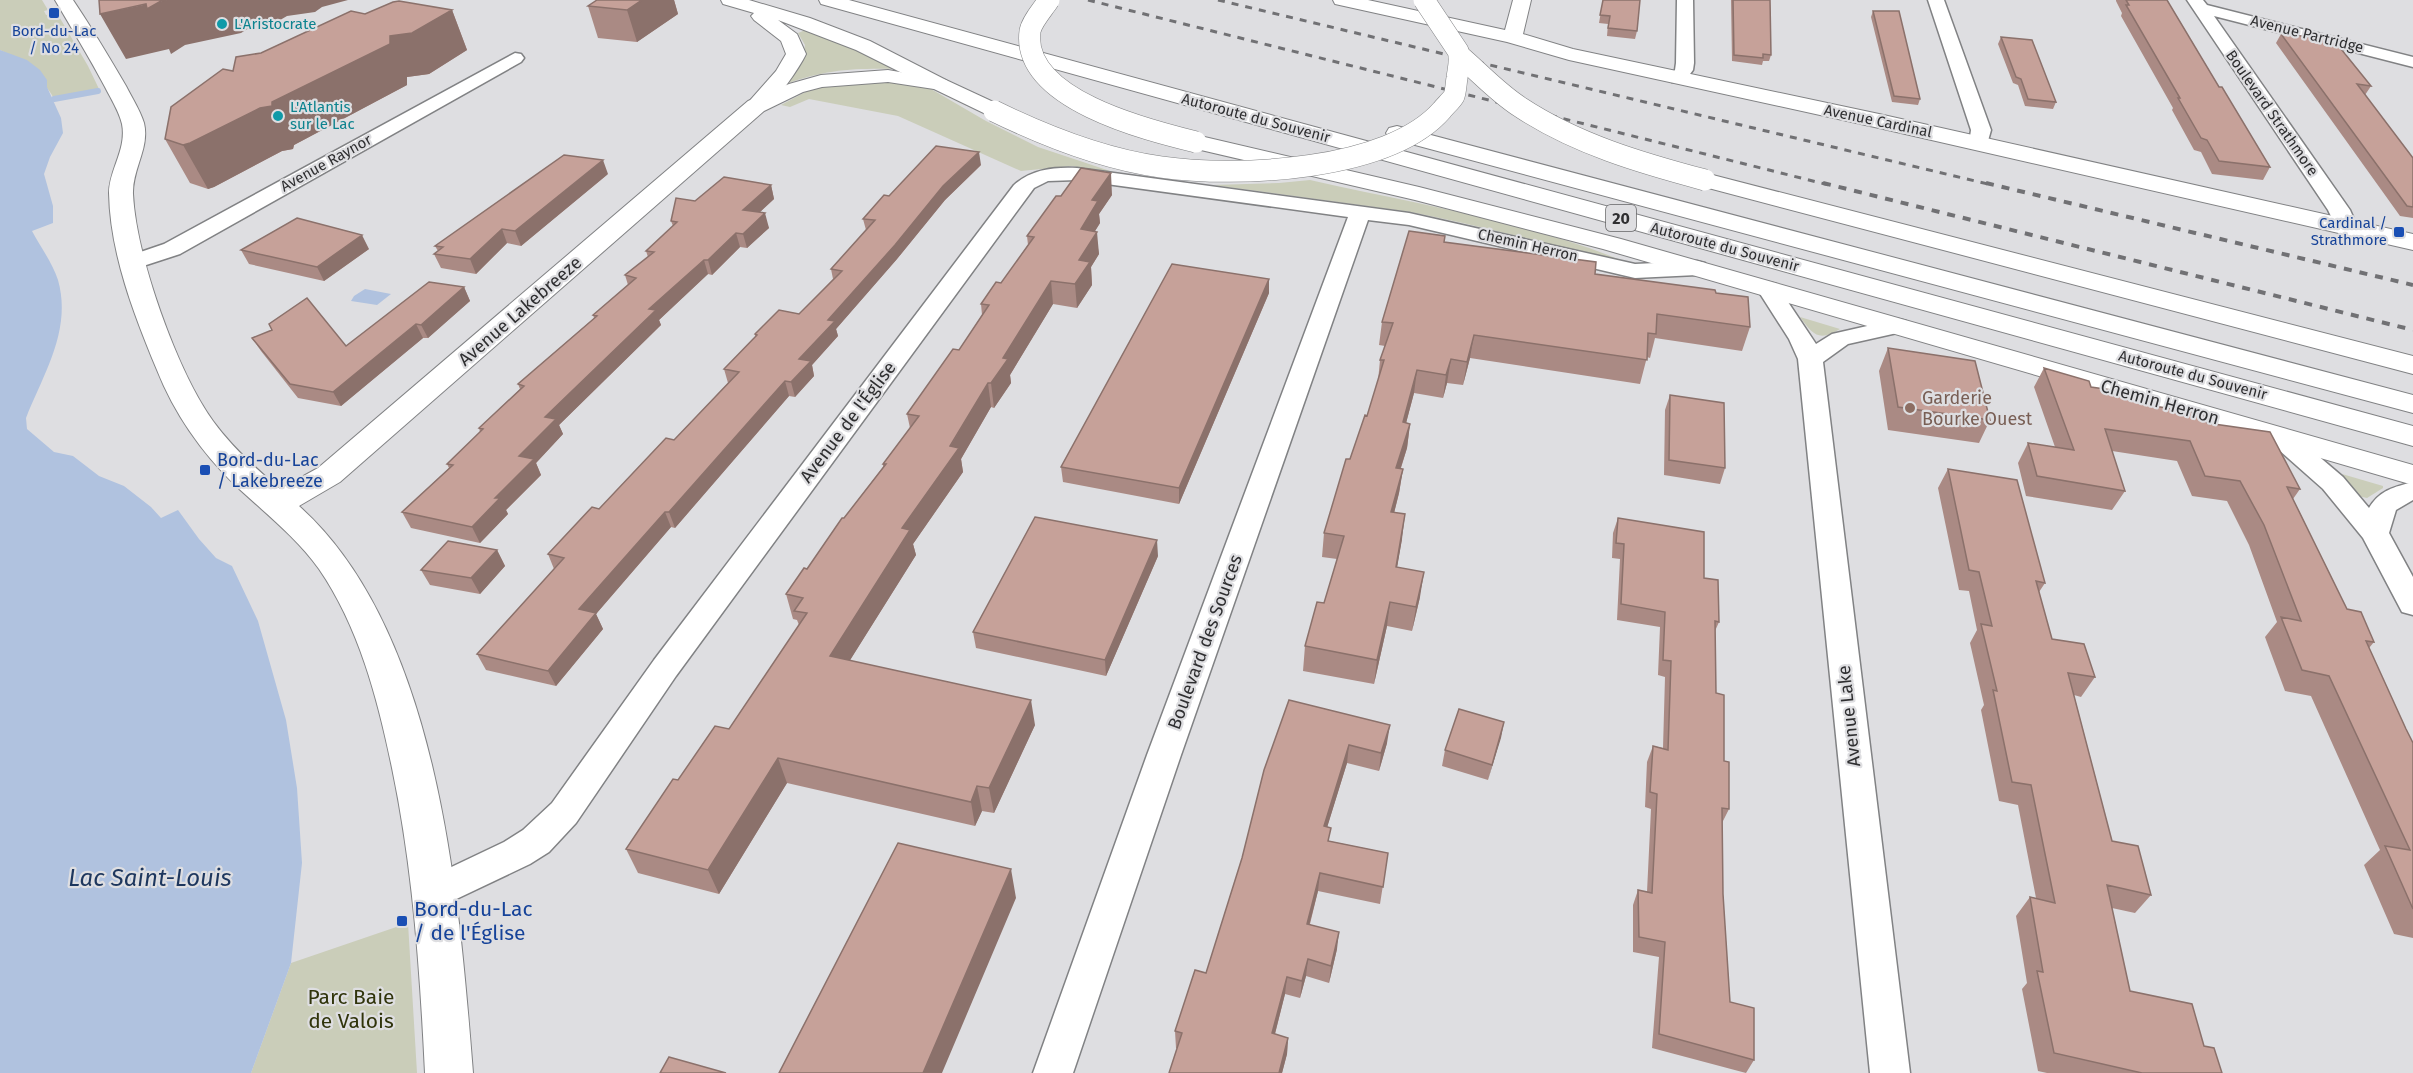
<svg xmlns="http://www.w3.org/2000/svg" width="2413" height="1073" font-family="'Fira Sans',sans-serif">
	<rect width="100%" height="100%" fill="#dedee1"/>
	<path fill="#cacdb9" d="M0 0H42L48 10 44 11 46 15 57 13 88 66 99 89 53 97C46 82 16 57 0 50Z
		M808 29 904 69C860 68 828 68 786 84L802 62 805 45 798 33Z
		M882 81 912 84 931 89 986 121 1038 147 1116 173 1072 166 1021 171 898 116 809 99 790 107 781 105 811 89 833 84Z
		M1310 180C1416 204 1527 221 1628 263L1463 223 1411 212 1213 185 1279 183Z
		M1800 317 1840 329C1819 342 1813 335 1800 317Z
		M2342 474 2383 486V488L2367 498 2358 496Z
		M408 923 417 1073H251L291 963Z"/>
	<path fill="#b0c2df" d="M0 50 27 60 40 70 47 80V87L61 118 63 133 50 157 44 174 53 206V223L32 231C40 246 53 264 58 280 72 330 44 373 26 418L27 429 54 452 73 456 99 476 124 486 151 507 161 518 178 510 199 539 216 558 232 566 258 621 286 720 297 788 302 863 291 963 251 1073H0Z
		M365 289 391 294 377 305 351 301 354 296Z"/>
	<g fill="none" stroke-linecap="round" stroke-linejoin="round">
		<path stroke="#b0c2df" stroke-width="6" d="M54 99 98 91"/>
		<g stroke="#818284" stroke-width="3">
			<path id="street" d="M1677 0H1693L1694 63 1693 70 1684 82H1672L1669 78 1675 70 1676 63Z
				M1928 0H1944L1991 130 1986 148H1972L1969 144 1971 130Z
				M2187 0H2203L2207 5 2413 57V67L2214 16 2350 210 2358 228 2355 233 2347 234 2339 233 2328 210Z
				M515 53 521 54 524 58 521 62 180 254 134 269 126 267 123 262 126 257 164 244Z
				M1077 168 1409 213 1635 264 1697 261 1705 263 1708 268 1705 273 1697 275 1635 278 1409 225 1368 220 1181 755 1073 1073H1033L1147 755 1348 217 1077 180 1048 181 1034 188 676 676 576 823 549 852 530 864 448 903 435 908 422 903 417 892 422 881 504 842 523 830 552 803 654 660 1014 185C1032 169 1054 167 1077 168Z
				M1768 282 1776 284 1816 344 1832 334 1898 319 1906 321 1910 326 1906 331 1848 344 1823 362 1910 1073H1870L1798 359 1789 339 1757 289 1760 284Z
				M2280 429 2289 431 2343 477 2369 508C2380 490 2394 487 2413 482V500L2396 510 2389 533 2413 577V615L2402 612 2363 538 2323 489 2271 443 2267 437 2271 431Z"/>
		</g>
		<g stroke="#818284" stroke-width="2">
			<path id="secondary" d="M55 0H73C92 28 109 57 126 86 132 98 140 110 144 123 150 148 132 169 133 194 136 256 177 371 213 421 232 447 255 468 280 489L318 468 748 101 789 84 821 75 888 70 946 80 1002 106 1005 111 1002 116 994 118 934 89 888 82 822 87 803 92 764 111 340 482 299 506C439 631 459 897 473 1073H425C420 970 413 869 392 768 378 700 359 627 319 569 296 537 265 513 236 486 202 453 174 413 157 370 134 315 110 253 109 193 109 170 127 149 122 124 119 111 111 99 105 87 89 57 72 29 55 0Z
				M1333 0H1368L1505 30 1513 0H1531L1523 34 1573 49 1879 114 2413 234V250L1879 128 1569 60 1507 42 1335 4Z
				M1196 135 1419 187 1621 239 2413 465V485L1603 249 1415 200 1188 147 1185 142 1188 137Z"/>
		</g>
		<g stroke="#818284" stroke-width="2">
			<path id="highway" d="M721 0H749L810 18 870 41 946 80 950 84 946 88 939 90 932 88 856 50 778 20 797 34 806 54C800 67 774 105 762 111 758 113 753 112 748 111L745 106 776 71 786 54 781 41 754 20 751 16 754 13 723 4Z
				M819 0H849L2413 426V446L821 4Z
				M1397 126 2413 395V413L1389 138 1386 133 1389 128Z
				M1705 173 2413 356V374L1697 185 1693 180 1697 175Z"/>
		</g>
		<use href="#street" fill="#fff" fill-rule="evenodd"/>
		<use href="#secondary" fill="#fff" fill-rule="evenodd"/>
		<use href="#highway" fill="#fff" fill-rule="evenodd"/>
		<path stroke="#717174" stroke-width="3" stroke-dasharray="7 7" stroke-linecap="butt" d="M1088 0 1829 185
			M1218 0 1992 185"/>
		<path stroke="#717174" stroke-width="4" stroke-dasharray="8 8" stroke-linecap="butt" d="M1823 183 2413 330
			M1986 183 2413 285"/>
		<g stroke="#818284" stroke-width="22" stroke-linecap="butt">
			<path id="secondary-bridge" d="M1049 0C1043 9 1032 21 1030 31 1021 99 1147 130 1196 142
				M994 111C1047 137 1103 159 1161 167 1237 178 1389 171 1442 110 1445 106 1451 101 1454 96 1456 91 1456 83 1457 78 1458 69 1461 60 1458 51L1424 0"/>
		</g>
		<g stroke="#818284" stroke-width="22" stroke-linecap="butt">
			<path id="highway-bridge" d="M1460 56C1480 73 1498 93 1520 107 1576 144 1641 163 1705 180"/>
		</g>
		<use href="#secondary-bridge" stroke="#fff" stroke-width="21"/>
		<use href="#highway-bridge" stroke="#fff" stroke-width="21"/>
	</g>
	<path fill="#aa8a84" d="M597 0H674L678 14 637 42 598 38 588 6Z
		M1603 0 1637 31 1635 39 1607 36 1608 24 1599 23Z
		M1731 0H1770L1771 55 1769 61H1763L1762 65 1732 61Z
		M2116 0H2167L2219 87 2270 167 2263 180 2212 174 2201 152 2194 150 2172 110 2173 108 2121 16 2122 13 2116 1Z
		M452 10 467 50 429 74 407 77V85L294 145 293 149 282 151 214 187 208 189 190 183 165 139 233 71 365 14Z
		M1873 11 1920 99 1918 105 1892 102 1871 17Z
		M2281 34 2371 86 2365 95 2413 158V218L2400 216 2276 43Z
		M2001 37 2056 102 2053 109 2025 106 2018 85 2013 83 1998 44Z
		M981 165 945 200 897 259 836 329 838 336 812 365 814 376 795 397 789 396 675 528 671 527 596 614 603 629 556 686 486 670 477 654 554 569 548 554 599 509 674 440 728 383 724 369 755 337V334L799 314 833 279 831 269 866 230 863 219 889 196Z
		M608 174 521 246 507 243 476 274 441 268 434 254 438 251 435 246Z
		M771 185 774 199 760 212 769 228 747 248 740 247 712 275 708 274 659 320 661 325 559 425 563 434 536 463 541 475 506 510 508 514 480 543 411 528 402 512 449 468 447 464 480 432 479 428 520 389 518 384 594 318 593 315 628 285 625 275 648 257 646 251 673 226 671 221 695 201Z
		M1112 195 1099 214 1100 223 1095 231 1099 254 1091 267 1092 285 1077 308 1053 304 1010 375 1011 383 994 408 991 407 961 459 963 472 913 544 916 555 850 660 1035 725 994 813 982 811 975 826 787 783 719 894 638 873 626 849 678 780 729 729 799 625 797 620 793 619 786 594 807 569 844 518 883 467V464L910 428 907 414 959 350 982 315 981 304 1001 283 1028 245 1027 236 1061 196Z
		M1445 236 1444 242 1595 274 1716 293 1750 327 1742 351 1655 338 1650 358 1647 357 1640 384 1470 358 1463 385 1447 383 1443 398 1414 393 1406 423 1410 424 1407 448 1401 468 1403 469 1399 493 1394 513 1402 539 1397 567 1420 597 1412 631 1387 626 1374 684 1303 671 1305 646 1324 603 1337 559 1322 557 1324 533 1350 459 1367 416 1378 381 1380 360 1385 346 1379 345 1382 322Z
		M369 249 324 281 249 264 241 250Z
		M1269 279V293L1179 504 1063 482 1061 467Z
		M464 287 470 301 428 338H423L341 406 298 398 261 351 252 338 346 346Z
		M1888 348 1990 420 1979 443 1888 430 1879 371Z
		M2044 368 2091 387 2207 423 2300 489 2293 499 2347 609 2374 642 2369 648 2406 729 2413 743V938L2394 934 2364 865 2380 850 2311 696 2285 691 2265 637 2277 622 2249 545 2227 501 2192 496 2177 461 2112 451 2125 491 2112 510 2026 496 2018 463 2028 443 2055 447 2034 387Z
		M1670 395 1725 468 1720 484 1664 475 1665 410Z
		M1948 469 2045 583 2039 592 2052 639 2095 677 2081 697 2074 695 2112 841 2151 895 2135 913 2112 908 2130 991 2204 1046 2222 1073H2047L2038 1071 2022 989 2027 983 2016 916 2030 897 2036 898 2018 805 1999 801 1981 710 1984 705 1970 643 1977 630 1969 591 1959 590 1938 488Z
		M1618 518 1704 578 1719 622 1715 631 1716 693 1729 809 1722 823 1723 894 1730 1002 1754 1060 1746 1073 1652 1048 1659 957 1633 952V905L1638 890 1647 892 1651 809 1645 807 1647 762 1653 746 1663 748 1665 677 1658 675 1660 627 1617 620 1620 559 1612 558 1613 533Z
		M497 550 505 566 480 594 430 585 421 570Z
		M1158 556 1106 676 976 648 973 632Z
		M1289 700 1387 743 1379 771 1347 763 1327 827 1329 841 1388 853 1380 904 1318 891 1310 924 1337 949 1329 983 1306 976 1300 998 1285 994 1275 1034 1288 1038 1287 1054 1282 1073H1169L1177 1048H1176L1175 1031 1206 973 1242 858Z
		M1504 722 1488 780 1442 766 1445 750Z"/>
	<path fill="#8b716b" d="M167 0H348L322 7 315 12 287 16 275 23 254 25 241 33 185 45 171 54 169 49 126 59 100 14Z
		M642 0H674L678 14 637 42 627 10Z
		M452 10 467 50 429 74 407 77V85L294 145 293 149 282 151 214 187 208 189 183 145 272 102 390 36Z
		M979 152 981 165 945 200 897 259 836 329 838 336 812 365 814 376 795 397 791 382 799 359 828 320 943 186Z
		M603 160 608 174 521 246 515 231Z
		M1111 173 1112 195 1099 214 1100 223 1082 252 1081 229 1092 200Z
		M771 185 774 199 747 224 743 210Z
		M765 213 769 228 747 248 743 234Z
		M502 229 507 243 476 274 470 259Z
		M1097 232 1099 254 1091 267 1092 285 1077 308 1075 284 1079 260Z
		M736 233 740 247 712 275 708 260Z
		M362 235 369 249 324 281 317 267Z
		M704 260 708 274 659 320 661 325 559 425 563 434 536 463 541 475 506 510 508 514 480 543 472 527 495 498 519 456 545 417 649 309Z
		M1269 279V293L1179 504V488Z
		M1051 281 1053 304 1010 375 1011 383 994 408 991 383 1003 358Z
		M464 287 470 301 428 338 421 325Z
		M416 324 423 338 341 406 333 392Z
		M1474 335 1470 358 1463 385 1467 362Z
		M1451 359 1447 383 1443 398 1446 375Z
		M1417 370 1414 393 1400 446 1403 422Z
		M785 381 789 396 675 528 669 512Z
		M988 383 991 407 961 459 963 472 913 544 916 555 837 681 830 656 902 528Z
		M1410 424 1407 448 1393 492 1396 468Z
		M1403 469 1399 493 1388 537 1391 512Z
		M665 512 671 527 596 614 603 629 556 686 548 671 579 609Z
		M1405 514 1402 539 1393 591 1396 567Z
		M1157 540 1158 556 1106 676 1105 660Z
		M497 550 505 566 480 594 471 578Z
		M1424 572 1420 597 1412 631 1416 607Z
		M1390 602 1387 626 1374 684 1377 660Z
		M1031 700 1035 725 994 813 989 788Z
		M1504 722 1501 738 1488 780 1492 765Z
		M1390 725 1387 743 1379 771 1381 753Z
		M1349 745 1347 763 1322 844 1324 826Z
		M778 758 787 783 719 894 708 870Z
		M977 786 982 811 975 826 971 802Z
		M1011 869 1016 898 942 1073H923Z
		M1320 873 1318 891 1305 941 1307 924Z
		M1339 932 1337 949 1329 983 1331 966Z
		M1308 959 1306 976 1300 998 1302 981Z
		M1287 977 1285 994 1271 1049 1272 1033Z
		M1288 1038 1287 1054 1282 1073H1279Z"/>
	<path fill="#c6a199" stroke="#8b716b" stroke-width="1.5" d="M99 0H167L161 1 147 9 146 4 100 14Z
		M597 0H642L627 10 588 6Z
		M1603 0H1640L1637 31 1608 28 1610 16 1600 15Z
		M1733 0H1770L1771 55 1763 54V58L1734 55Z
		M2126 0H2167L2219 87H2222L2270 167 2219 161 2207 140 2201 138 2178 98H2180L2126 5H2129Z
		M399 1 452 10 412 33 390 36V44L272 102V106L260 108 190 143 183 145 165 139 171 107 223 69 233 71 236 57 261 53 351 11 365 14 393 2Z
		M1873 11H1899L1920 99 1894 96Z
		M2281 34 2333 39 2371 86 2357 84 2413 158V207L2407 206Z
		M2001 37 2032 40 2056 102 2028 99 2021 79 2016 77Z
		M936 146 979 152 943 186 895 245 828 320 835 321 799 359 811 361 791 382 785 381 669 512H665L579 609 596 613 548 671 477 654 564 558 548 554 592 507 599 509 666 438 674 440 739 372 724 369 757 335 755 334 779 310 799 314 842 271 831 269 875 220 863 219 884 195 889 196Z
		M564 155 603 160 515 231 502 229 470 259 434 254 443 247 435 246Z
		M1081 168 1111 173 1092 200 1098 201 1081 229 1097 232 1079 260 1090 262 1075 284 1051 281 1003 358 1008 359 991 383H988L950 446 959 448 902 528 910 530 830 656 1031 700 989 788 977 786 971 802 778 758 708 870 626 849 673 779 678 780 715 726 729 729 807 613 794 611 803 598 786 594 804 568 807 569 842 518H844L886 464H883L919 416 907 414 953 349 959 350 989 305 981 304 996 282 1001 283 1034 237 1027 236 1056 196H1061Z
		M724 177 771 185 743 210 765 213 743 234 736 233 708 260H704L649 309 656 310 545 417 556 419 519 456 534 459 495 498H500L472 527 402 512 453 465 447 464 483 429 479 428 524 386 518 384 597 316 593 315 636 278 625 275 654 252 646 251 677 222 671 221 676 198 695 201Z
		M297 218 362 235 317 267 241 250Z
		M1409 231 1445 236 1444 242 1596 262 1595 274 1715 290 1716 293 1748 297 1750 327 1657 314 1656 334 1648 333 1647 360 1474 335 1467 362 1451 359 1446 375 1417 370 1403 422 1410 424 1396 468 1403 469 1391 512 1405 514 1396 567 1424 572 1416 607 1390 602 1377 660 1305 646 1317 602 1324 603 1344 536 1324 533 1346 459H1350L1365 415 1367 416 1384 360H1380L1393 323 1382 322Z
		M1172 264 1269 279 1179 488 1061 467Z
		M429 282 464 287 421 325 416 324 333 392 290 384 252 338 272 330 269 324 307 298 346 346Z
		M1888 348 1975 361 1990 420 1898 407Z
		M2044 368 2089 381 2091 387 2132 393 2135 401 2152 403 2154 406 2203 414 2207 423 2270 432 2300 489 2287 487 2347 609 2361 612 2374 642 2366 641 2406 729 2413 743V909L2385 846 2410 850 2329 676 2302 670 2281 617 2301 621 2264 525 2240 481 2205 476 2190 441 2105 429 2125 491 2037 476 2028 443 2074 450Z
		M1670 395 1724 403 1725 468 1669 460Z
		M1948 469 2017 480 2045 583 2036 581 2052 639 2084 644 2095 677 2068 673 2112 841 2138 846 2151 895 2107 885 2130 991 2192 1004 2204 1046 2214 1048 2222 1073H2142L2054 1053 2037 971 2043 972 2030 897 2055 903 2031 785 2012 782 1993 690 1997 691 1981 624 1992 626 1979 572 1969 570Z
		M1035 517 1157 540 1105 660 973 632Z
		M1618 518 1704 532V578L1718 580 1719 622 1715 621 1716 693 1724 695V761L1729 762V809L1722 808 1723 894 1730 1002 1754 1008V1060L1659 1034 1665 942 1639 937 1638 890 1652 893 1657 794 1650 792 1653 746 1668 750 1671 661 1663 660 1665 612 1621 604 1624 544 1616 543Z
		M448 541 497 550 471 578 421 570Z
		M1289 700 1390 725 1381 753 1349 745 1324 826 1331 828 1328 841 1388 853 1383 887 1320 873 1307 924 1339 932 1331 966 1308 959 1302 981 1287 977 1272 1033 1288 1038 1279 1073H1169L1182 1033 1175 1031 1195 970 1206 973 1242 858 1264 770Z
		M1459 709 1504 722 1492 765 1445 750Z
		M898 843 1011 869 923 1073H779Z
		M669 1057 726 1073H660Z"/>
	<g fill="#1a4fb4" stroke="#dedee1" stroke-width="2">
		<rect x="48" y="7" width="12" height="12" rx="3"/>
		<rect x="2393" y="226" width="12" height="12" rx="3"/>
		<rect x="199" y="464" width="12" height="12" rx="3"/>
		<rect x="396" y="915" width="12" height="12" rx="3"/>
	</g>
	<g fill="#0f9aa8" stroke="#dedee1" stroke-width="2">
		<circle cx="222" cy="24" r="6"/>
		<circle cx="278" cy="116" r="6"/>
	</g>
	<circle fill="#8d6e63" stroke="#dedee1" stroke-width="2" cx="1910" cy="408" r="6"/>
	<g text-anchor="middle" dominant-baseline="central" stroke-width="4.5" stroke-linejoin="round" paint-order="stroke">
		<g font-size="15" fill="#0d838f" stroke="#dedee1" text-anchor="start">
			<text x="234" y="24">L'Aristocrate</text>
			<text x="290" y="107">L'Atlantis<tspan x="290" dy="17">sur le Lac</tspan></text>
		</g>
		<g font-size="15" fill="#164399" stroke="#dedee1">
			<text x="54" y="31">Bord-du-Lac<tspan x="54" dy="17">/ No 24</tspan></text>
			<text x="2387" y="223" text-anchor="end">Cardinal /<tspan x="2387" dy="17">Strathmore</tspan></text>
		</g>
		<g font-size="15" fill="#2f2f31" stroke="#dedee1">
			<text transform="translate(2307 34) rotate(14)">Avenue Partridge</text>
			<text transform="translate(2272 113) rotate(55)">Boulevard Strathmore</text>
			<text transform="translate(1256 118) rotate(15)">Autoroute du Souvenir</text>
			<text transform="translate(1878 121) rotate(12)">Avenue Cardinal</text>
			<text transform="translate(326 163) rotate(-29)">Avenue Raynor</text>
			<text transform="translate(1528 245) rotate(13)">Chemin Herron</text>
			<text transform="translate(1725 247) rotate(15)">Autoroute du Souvenir</text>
			<text transform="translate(2193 375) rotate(15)">Autoroute du Souvenir</text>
		</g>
		<rect fill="#dedee1" stroke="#646466" stroke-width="1.5" x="1606" y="205" width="30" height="26" rx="4.5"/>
		<g font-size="16" font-weight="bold" fill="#2f2f31">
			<text x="1621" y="218">20</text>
		</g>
		<g font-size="18" fill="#2f2f31" stroke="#dedee1">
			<text transform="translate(520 311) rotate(-41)">Avenue Lakebreeze</text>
			<text transform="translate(2160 402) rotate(16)">Chemin Herron</text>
			<text transform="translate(848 422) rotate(-53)">Avenue de l'Église</text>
			<text transform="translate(1205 642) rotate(-70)">Boulevard des Sources</text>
			<text transform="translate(1849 716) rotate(-96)">Avenue Lake</text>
		</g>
		<g font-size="18" fill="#785e54" stroke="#dedee1" text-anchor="start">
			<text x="1922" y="398">Garderie<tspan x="1922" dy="21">Bourke Ouest</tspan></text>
		</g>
		<g font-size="18" fill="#164399" stroke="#dedee1" text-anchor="start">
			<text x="217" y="460">Bord-du-Lac<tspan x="217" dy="21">/ Lakebreeze</tspan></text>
		</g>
		<g font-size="21" fill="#164399" stroke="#dedee1" text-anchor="start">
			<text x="414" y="909">Bord-du-Lac<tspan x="414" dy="24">/ de l'Église</tspan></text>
		</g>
		<g font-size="21" fill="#30340b" stroke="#dedee1">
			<text x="351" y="997">Parc Baie<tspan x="351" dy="24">de Valois</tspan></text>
		</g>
		<g font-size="24" font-style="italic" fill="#1e375e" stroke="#dedee1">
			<text x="150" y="878">Lac Saint-Louis</text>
		</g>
	</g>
</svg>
